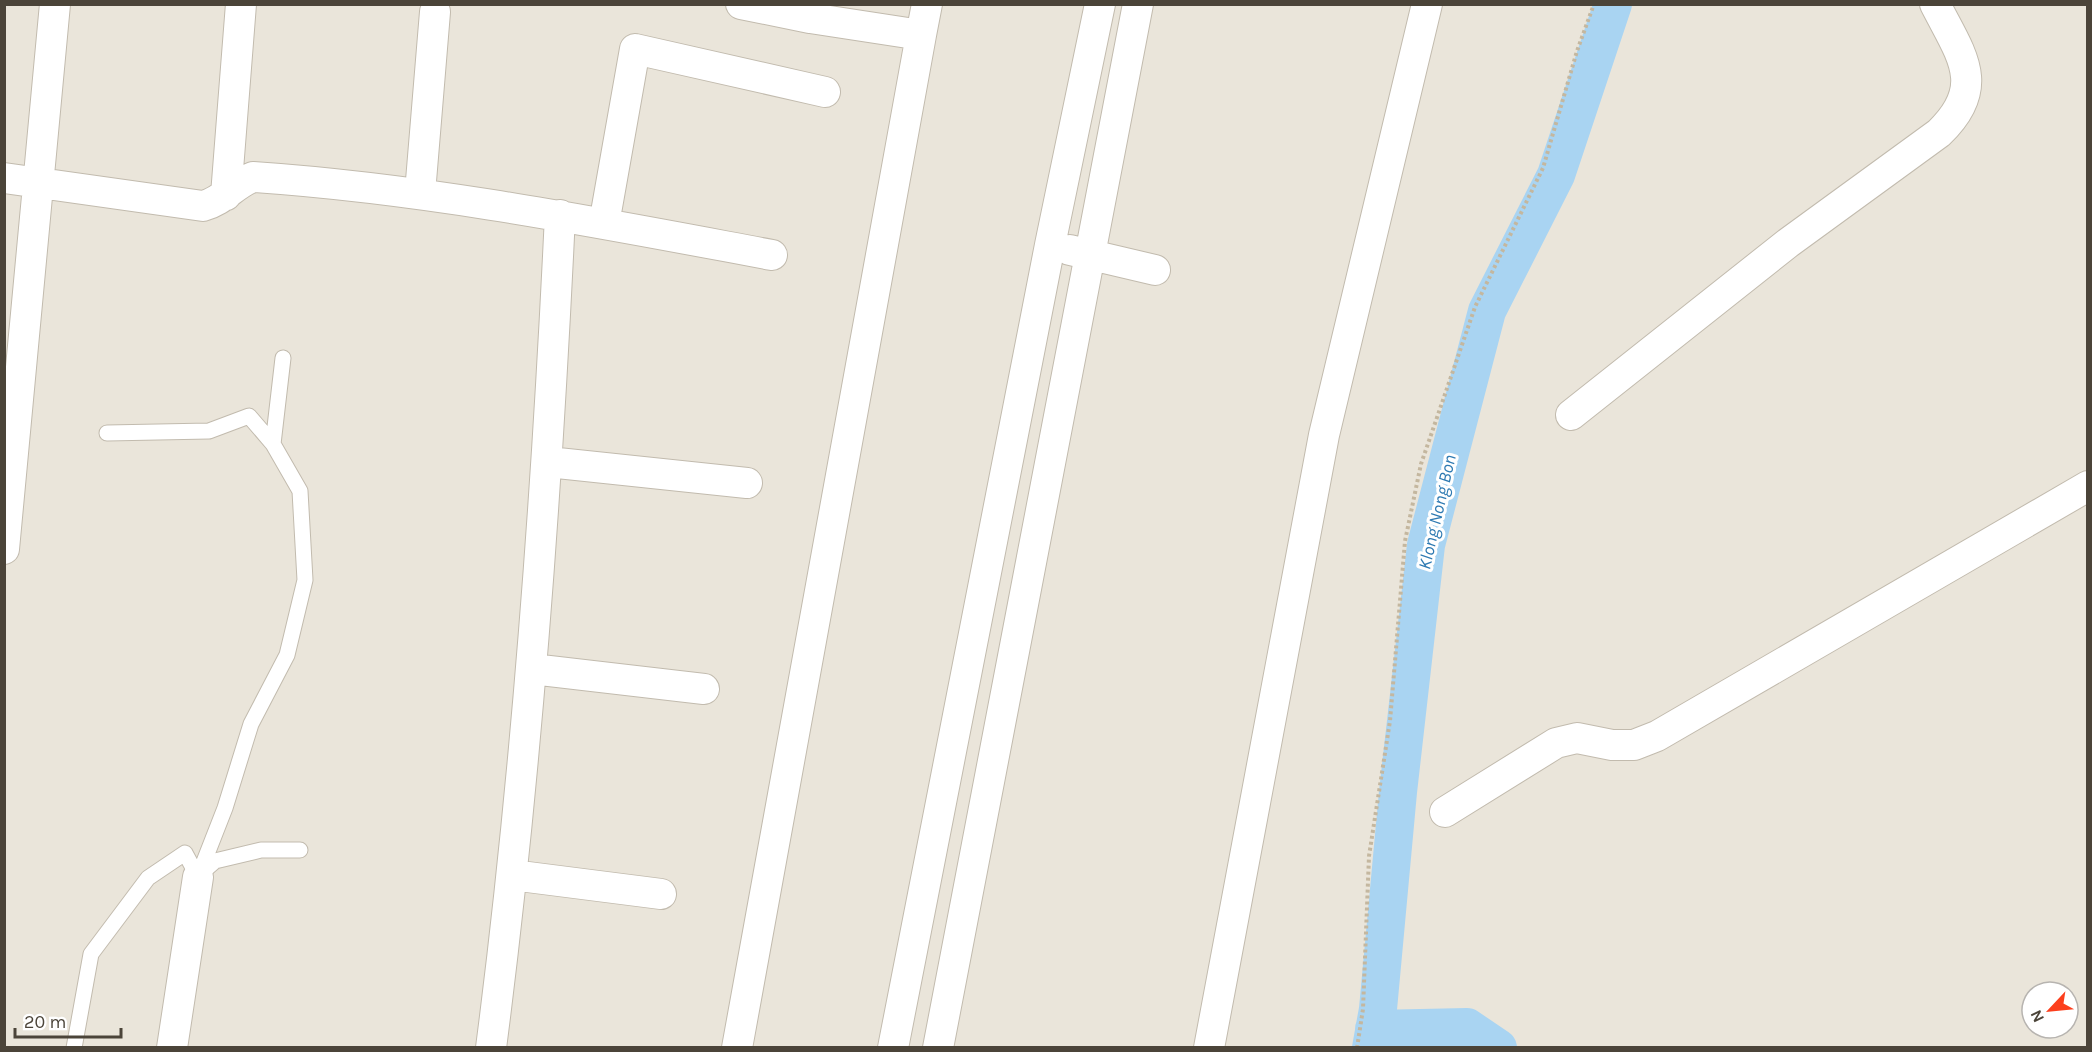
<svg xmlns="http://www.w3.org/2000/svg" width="2092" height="1052" font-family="Karla,sans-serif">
	<rect width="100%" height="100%" fill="#f6f3ec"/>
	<path fill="#eae5da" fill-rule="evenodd" d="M5 5H2087V1047L5 1048ZM2032 992H2068V1028H2032Z"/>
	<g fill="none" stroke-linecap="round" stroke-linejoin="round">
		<path stroke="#a9d4f2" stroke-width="38" d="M1374 1029 1467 1027 1498 1048
			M1371 1048 1378 1009 1398 792 1426 545 1487 311 1556 175 1613 4"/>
		<g stroke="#c2bbae" stroke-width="17">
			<path id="lane" d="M107 433 209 431 249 416 273 444
				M200 874 215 861 261 850H300
				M198 877 225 808 251 724 287 655 305 580 300 491 273 444 283 358
				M74 1048 91 954 148 878 185 853 198 877"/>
		</g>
		<g stroke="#c2bbae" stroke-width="32">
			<path id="street" d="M741 4 810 18 813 4
				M810 18 921 35 927 4
				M4 178 203 206C223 201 234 184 253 177 429 189 600 223 772 255
				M420 193 435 12
				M226 195 241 4
				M604 224 635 49 825 92
				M1070 250 1155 270
				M1571 415 1788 243 1939 133C1988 86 1961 55 1935 4
				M548 462 747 483
				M4 549 55 4
				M532 669 704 689
				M1445 812 1556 743 1577 738 1612 745H1634L1657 736 2088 486
				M512 875 661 894
				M172 1048 198 877
				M491 1048C527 771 547 493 560 215
				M737 1048 921 35
				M893 1048 1050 245 1100 4
				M938 1048 1138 4
				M1209 1048 1324 435 1427 4"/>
		</g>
		<path stroke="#c4b79f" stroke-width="4" stroke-dasharray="3 3" stroke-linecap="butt" d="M1357 1048 1363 1009 1369 856 1390 721 1405 541 1421 464 1475 307 1543 168 1577 51 1594 4"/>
		<use href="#lane" stroke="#fff" stroke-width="15"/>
		<use href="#street" stroke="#fff" stroke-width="30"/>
	</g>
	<g text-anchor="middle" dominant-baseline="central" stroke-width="6" stroke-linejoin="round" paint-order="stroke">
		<g font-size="18" font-style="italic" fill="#2e7ab2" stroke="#fff">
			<text transform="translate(1437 512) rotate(-77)">Klong Nong Bon</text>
		</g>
	</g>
	<rect width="2092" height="1052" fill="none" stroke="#4b4439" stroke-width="12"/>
	<g transform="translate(2050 1010) rotate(244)"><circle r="28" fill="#ffffff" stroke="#b7b4b0" stroke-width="1.5"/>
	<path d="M0-4.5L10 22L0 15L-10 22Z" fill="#fc3f1d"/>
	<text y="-9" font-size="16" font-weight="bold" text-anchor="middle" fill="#4b4439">N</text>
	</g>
	<path d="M15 1028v9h106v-9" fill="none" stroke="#4b4439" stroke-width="3"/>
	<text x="24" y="1028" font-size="18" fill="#4b4439" stroke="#ffffff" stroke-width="4.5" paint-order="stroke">20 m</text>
</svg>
